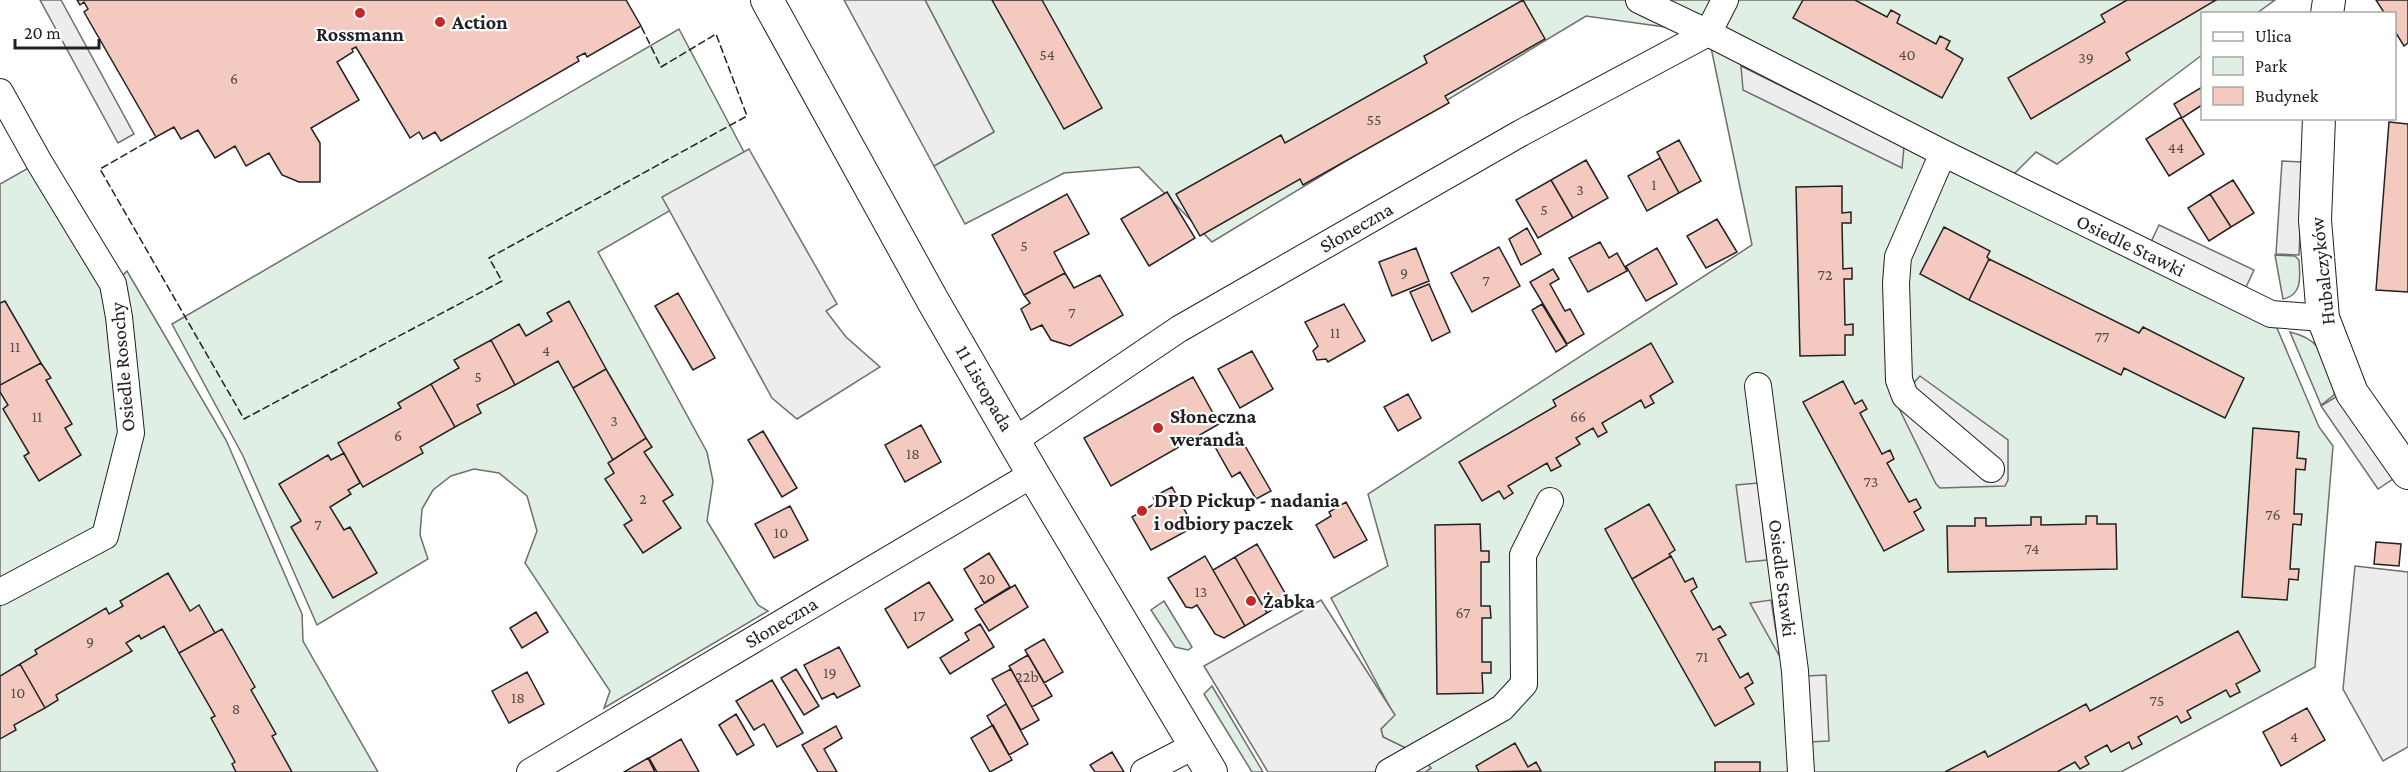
<svg xmlns="http://www.w3.org/2000/svg" width="2408" height="772" font-family="'Crimson Pro',serif">
	<rect width="100%" height="100%" fill="#fff"/>
	<path fill="#e0efe3" stroke="#6f6f6f" stroke-width="1.5" d="M925 0H2275L2257 13 2202 14V55L2057 164 2036 152 2005 183 2271 314 2319 427 2333 446 2315 667 2121 772H1425L1431 768 1418 754 1383 737 1381 729 1394 715 1331 598 1388 566 1368 494 1752 245 1708 33 1586 16 1212 242 1139 167 1064 173 965 224 934 166 994 132Z
		M679 29 744 152 671 210 598 252 707 452 713 481 707 521 758 605 768 611 604 708 610 691 525 563 537 531 527 496 499 473 474 469 451 476 433 490 422 509 420 535 428 559 317 625 243 456 172 324Z
		M39 162 114 284 127 271 226 440 302 614 303 641 378 772H0V184Z
		M2275 255 2295 256 2299 260C2300 276 2303 295 2283 299Z
		M2290 332C2325 340 2324 360 2335 390L2334 395 2321 405Z
		M1164 601 1192 647 1188 650 1175 647 1151 610Z
		M1212 686 1263 772H1252L1204 694Z"/>
	<path fill="#ededed" stroke="#6f6f6f" stroke-width="1.5" d="M40 0H61L134 134 118 143Z
		M844 0H925L994 132 934 166Z
		M1741 66 1904 147 1902 168 1743 90Z
		M749 149 837 304 826 311 846 337 880 367 797 419 772 398 662 197Z
		M2282 161 2303 162 2299 255 2276 254Z
		M2159 225 2254 270 2246 287 2151 242Z
		M1920 376 2008 440V480L2005 486 1940 488 1936 484 1892 394 1910 387Z
		M2339 395 2396 477 2378 489 2321 406Z
		M1758 483 1767 560 1746 562 1736 485Z
		M2355 566 2408 572V747L2383 761 2343 689Z
		M1321 600 1395 715 1381 729 1383 737 1418 754 1431 768 1425 772H1268L1204 666Z
		M1771 600 1780 657 1750 603Z
		M1826 675 1829 741 1808 742 1806 676Z"/>
	<path fill="#f3c9c0" stroke="#222" stroke-width="1.5" d="M77 0H626L641 26 587 57 585 53 577 57 579 61 441 141 435 132 423 139 419 132 410 138 356 47 352 49 353 52 337 62 359 100 311 128 320 143V182H299L282 175 269 153 246 166 235 146 215 158 198 130 181 139 174 127 156 137 84 12 88 9 84 2 80 5Z
		M992 0H1042L1102 108 1064 129Z
		M1523 0 1545 39 1445 96 1449 103 1303 185 1300 179 1200 236 1176 194 1281 135 1285 143 1427 63 1424 56Z
		M1803 0H1855L1887 17 1891 10 1900 15 1897 23 1936 44 1940 36 1950 41 1946 49 1963 59 1942 98 1793 18Z
		M2127 0H2216L2126 53 2130 60 2031 119 2008 78 2105 22 2101 15Z
		M2376 0H2408V43L2404 46 2394 30V14H2385Z
		M2202 87V105L2182 118 2174 104Z
		M2181 117 2204 154 2169 176 2146 139Z
		M2389 122 2408 124V292L2376 290Z
		M1679 140 1701 181 1679 193 1657 152Z
		M1660 158 1679 193 1647 211 1628 176Z
		M1586 160 1608 198 1573 218 1551 180Z
		M1551 180 1573 218 1538 238 1516 200Z
		M2233 180 2254 213 2231 227 2210 194Z
		M1842 186V213L1851 212V223H1842L1843 269 1852 268V279H1844L1845 325 1853 324V335H1845V355L1800 356 1796 187Z
		M1167 192 1195 238 1149 266 1121 219Z
		M1067 194 1089 234 1054 252 1065 273 1024 295 992 235Z
		M2210 194 2231 227 2209 241 2188 208Z
		M1717 219 1737 252 1706 268 1687 236Z
		M1944 227 1990 251 1987 257 1989 259 1969 300 1920 274Z
		M1527 228 1541 254 1521 265 1509 239Z
		M1600 242 1609 258 1617 253 1627 271 1588 292 1569 258Z
		M1499 247 1520 286 1472 312 1451 273Z
		M1416 248 1429 281 1392 296 1379 262Z
		M1657 248 1677 284 1646 301 1626 266Z
		M1989 259 2139 333 2143 327 2244 378 2225 418 2124 368 2121 375 1969 300Z
		M1553 269 1559 279 1550 284 1565 311 1570 309 1584 334 1567 344 1530 282Z
		M1065 273 1074 288 1100 275 1123 315 1070 346 1051 340 1042 325 1031 330 1021 309 1030 303 1024 295Z
		M1429 284 1450 332 1432 341 1410 292Z
		M678 293 715 358 693 370 655 306Z
		M5 301 41 363 0 385V303Z
		M569 301 606 369 573 388 558 361 515 385 491 340 519 324 526 336 552 321 547 313Z
		M1344 304 1365 341 1328 362 1326 359 1317 360 1313 351 1318 346 1305 322Z
		M1542 304 1567 345 1556 352 1532 310Z
		M491 340 515 385 477 405 481 413 455 427 431 384 459 368 454 360Z
		M1651 343 1673 382 1650 396 1654 403 1645 408 1641 400 1602 423 1607 432 1598 437 1593 428 1576 438 1580 444 1556 458 1561 466 1551 471 1547 463 1508 486 1513 493 1504 499 1499 491 1482 501 1459 462 1556 406 1553 400Z
		M1252 351 1273 389 1240 408 1218 369Z
		M41 363 51 378 46 380 72 424 65 428 81 455 39 481 24 456 29 453 3 409 8 405 0 392V385Z
		M606 369 646 438 613 460 573 388Z
		M1193 377 1219 424 1111 486 1084 438Z
		M1843 381 1855 404 1862 400 1867 409 1860 413 1882 454 1890 450 1894 459 1887 463 1909 502 1916 499 1921 508 1914 512 1924 530 1884 551 1803 402Z
		M431 384 455 427 420 447 423 453 363 487 338 443 401 408 398 403Z
		M1408 394 1421 418 1398 431 1384 407Z
		M921 425 941 462 905 482 885 445Z
		M2253 428 2299 432 2297 458 2306 459 2305 470 2296 469 2294 514H2302L2301 525 2293 524 2290 569H2299L2298 580 2289 579 2287 600 2242 597Z
		M763 431 797 488 782 497 748 440Z
		M1237 432 1271 491 1256 499 1240 472 1232 477 1214 445Z
		M646 438 652 447 644 452 673 495 663 501 681 528 643 553 624 525 632 520 605 479 614 473 608 463Z
		M344 453 360 483 348 490 351 494 330 507 344 530 350 527 377 573 333 598 291 527 301 521 279 484 328 455 331 460Z
		M1172 487 1194 527 1151 550 1132 517 1156 503 1153 497Z
		M1346 502 1367 540 1334 558 1316 525 1331 516 1329 512Z
		M1649 504 1675 550 1669 554 1671 556 1632 579 1605 529Z
		M790 506 808 540 774 558 755 524Z
		M2086 516H2097V524H2116L2117 569 1948 572 1947 526H1975V518H1986V526L2031 525V517H2041V525L2086 524Z
		M1480 524 1481 551H1489V562H1481V606H1490L1491 618H1482V662H1491V673H1482L1483 693 1437 694 1435 525Z
		M2376 542 2401 544 2399 566 2374 564Z
		M1257 544 1289 600 1267 613 1235 557Z
		M989 553 1010 587 984 603 964 569Z
		M1205 556 1245 626 1224 638 1215 634 1197 605 1192 608 1186 607 1168 578Z
		M1671 556 1685 582 1693 578 1697 587 1691 591 1713 630 1720 626 1726 635 1718 639 1740 678 1748 673 1753 683 1745 688 1754 704 1715 726 1632 579Z
		M1235 557 1267 613 1245 626 1213 570Z
		M168 573 190 611 199 605 215 633 179 653 164 626 141 639 139 635 126 643 132 651 56 695 58 700 45 708 20 664 37 654 35 650 106 608 109 614 123 606 120 601Z
		M929 582 953 620 908 648 885 609Z
		M1015 585 1028 607 989 631 975 609Z
		M536 612 548 632 522 648 510 628Z
		M980 624 994 647 950 674 940 658 969 640 965 633Z
		M222 629 255 687 251 690 276 734 272 736 292 772H236L232 764 235 762 211 718 215 716 179 653Z
		M2238 631 2260 671 2236 684 2240 692 2230 697 2226 690 2187 711 2191 718 2181 723 2177 716 2138 737 2142 744 2132 749 2129 742 2111 752 2107 745 2085 757 2089 764 2080 769 2075 762 2057 772H1945L1985 751 1988 757 2086 704 2090 711Z
		M1044 639 1063 672 1044 683 1025 650Z
		M839 647 860 686 837 698 834 693 822 699 804 665Z
		M1028 655 1052 696 1032 707 1009 666Z
		M20 664 45 708 14 725 16 730 0 739V676Z
		M796 669 819 706 804 715 781 678Z
		M1011 669 1039 720 1021 730 992 679Z
		M527 672 544 704 509 723 492 691Z
		M772 680 803 733 777 747 764 724 754 730 736 701Z
		M1006 704 1028 744 1009 755 987 716Z
		M2307 708 2325 740 2281 766 2263 732Z
		M736 714 754 745 737 755 719 725Z
		M993 725 1012 760 990 772 971 738Z
		M836 726 842 738 824 749 837 772H818L802 745Z
		M681 739 699 772H657L649 758Z
		M1515 743 1528 767 1536 762 1541 771 1479 772 1476 766Z
		M1112 752 1124 772H1095L1090 765Z
		M648 758 655 772H624Z
		M1715 762H1760V772H1715Z"/>
	<g fill="none" stroke-linecap="round" stroke-linejoin="round">
		<g stroke="#222" stroke-width="28">
			<path id="minor" d="M1639 0 1708 33
				M1725 0 1708 33 1943 153 2271 314 2323 318
				M0 92 39 162 113 284 119 317 131 433 105 536 0 592
				M1943 153 1898 257 1896 283 1899 380 1905 396 1991 469
				M1758 386 1795 671 1801 772
				M1015 440 1179 329 1521 133 1708 33
				M530 772 1033 474
				M1144 772 1194 746
				M1389 772 1502 708 1524 684 1523 555 1550 501"/>
		</g>
		<g stroke="#222" stroke-width="34">
			<path id="tertiary" d="M767 0 933 301 1033 474 1211 772
				M2327 14 2329 0
				M2319 118 2315 220 2323 318 2352 393 2408 473"/>
		</g>
		<use href="#minor" stroke="#fff" stroke-width="26"/>
		<use href="#tertiary" stroke="#fff" stroke-width="32"/>
		<path stroke="#222" stroke-width="1.5" stroke-dasharray="8 3" stroke-linecap="butt" d="M156 137 100 169 244 419 502 281 489 258 747 116 716 34 661 67 641 26"/>
	</g>
	<g fill="#c62828" stroke="#fff" stroke-width="2">
		<circle cx="360" cy="13" r="6"/>
		<circle cx="440" cy="22" r="6"/>
		<circle cx="1158" cy="428" r="6"/>
		<circle cx="1142" cy="511" r="6"/>
		<circle cx="1251" cy="601" r="6"/>
	</g>
	<g text-anchor="middle" dominant-baseline="central" stroke-width="4.5" stroke-linejoin="round" paint-order="stroke">
		<g font-size="16" fill="#564c4a">
			<text x="1047" y="54">54</text>
			<text x="1907" y="54">40</text>
			<text x="2086" y="57">39</text>
			<text x="234" y="78">6</text>
			<text x="1374" y="119">55</text>
			<text x="2176" y="147">44</text>
			<text x="1654" y="184">1</text>
			<text x="1580" y="189">3</text>
			<text x="1544" y="209">5</text>
			<text x="1024" y="245">5</text>
			<text x="1404" y="272">9</text>
			<text x="1825" y="274">72</text>
			<text x="1486" y="280">7</text>
			<text x="1072" y="312">7</text>
			<text x="1335" y="332">11</text>
			<text x="2102" y="336">77</text>
			<text x="15" y="346">11</text>
			<text x="546" y="350">4</text>
			<text x="478" y="376">5</text>
			<text x="37" y="416">11</text>
			<text x="1578" y="416">66</text>
			<text x="614" y="420">3</text>
			<text x="398" y="435">6</text>
			<text x="913" y="453">18</text>
			<text x="1871" y="481">73</text>
			<text x="643" y="498">2</text>
			<text x="2273" y="514">76</text>
			<text x="318" y="524">7</text>
			<text x="781" y="532">10</text>
			<text x="2032" y="548">74</text>
			<text x="987" y="578">20</text>
			<text x="1201" y="591">13</text>
			<text x="1463" y="612">67</text>
			<text x="919" y="615">17</text>
			<text x="90" y="641">9</text>
			<text x="1702" y="656">71</text>
			<text x="830" y="672">19</text>
			<text x="1027" y="676">22b</text>
			<text x="18" y="692">10</text>
			<text x="518" y="697">18</text>
			<text x="2157" y="700">75</text>
			<text x="236" y="708">8</text>
			<text x="2294" y="736">4</text>
		</g>
		<g font-size="20" font-weight="bold" fill="#222" stroke="#fff" text-anchor="start">
			<text x="452" y="22">Action</text>
			<text x="360" y="34" text-anchor="middle">Rossmann</text>
			<text x="1170" y="416">Słoneczna<tspan x="1170" dy="23">weranda</tspan></text>
			<text x="1154" y="500">DPD Pickup - nadania<tspan x="1154" dy="23">i odbiory paczek</tspan></text>
			<text x="1263" y="601">Żabka</text>
		</g>
		<g font-size="20" fill="#222" stroke="#fff">
			<text transform="translate(1356 227) rotate(-30)">Słoneczna</text>
			<text transform="translate(2131 245) rotate(26)">Osiedle Stawki</text>
			<text transform="translate(2322 271) rotate(-96)">Hubalczyków</text>
			<text transform="translate(122 367) rotate(-95)">Osiedle Rosochy</text>
			<text transform="translate(985 388) rotate(60)">11 Listopada</text>
			<text transform="translate(1783 578) rotate(83)">Osiedle Stawki</text>
			<text transform="translate(781 622) rotate(-31)">Słoneczna</text>
		</g>
	</g>
	<rect x="2201" y="12" width="195" height="108" fill="#ffffff" stroke="#a7a7a7" stroke-width="1.5"/>
	<rect x="2213" y="32" width="30" height="9" fill="#ffffff" stroke="#a7a7a7" stroke-width="1.5"/>
	<text x="2255" y="42" font-size="18" fill="#222222">Ulica</text>
	<rect x="2213" y="57" width="30" height="18" fill="#e0efe3" stroke="#a7a7a7" stroke-width="1.5"/>
	<text x="2255" y="72" font-size="18" fill="#222222">Park</text>
	<rect x="2213" y="87" width="30" height="18" fill="#f3c9c0" stroke="#a7a7a7" stroke-width="1.5"/>
	<text x="2255" y="102" font-size="18" fill="#222222">Budynek</text>
	<path d="M15 39v9h84v-9" fill="none" stroke="#222222" stroke-width="3"/>
	<text x="24" y="39" font-size="18" fill="#222222" stroke="#ffffff" stroke-width="4.5" paint-order="stroke">20 m</text>
</svg>
